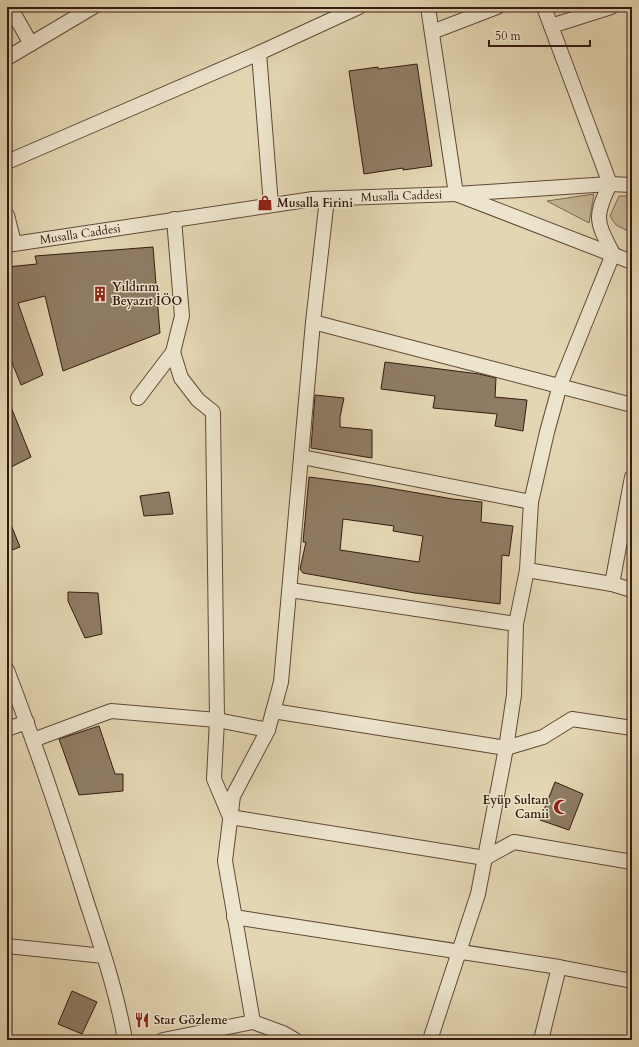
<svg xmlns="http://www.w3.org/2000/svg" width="639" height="1047" font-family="Cardo,serif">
	<rect width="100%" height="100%" fill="#e3d6b2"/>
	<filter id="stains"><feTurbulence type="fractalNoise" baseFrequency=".005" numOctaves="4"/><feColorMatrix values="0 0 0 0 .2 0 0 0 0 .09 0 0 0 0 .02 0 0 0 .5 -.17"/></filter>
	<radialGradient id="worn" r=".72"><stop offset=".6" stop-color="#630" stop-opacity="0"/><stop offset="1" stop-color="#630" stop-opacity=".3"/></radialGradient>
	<path fill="#c5b696" stroke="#7d6853" d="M594 194 589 223 547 201Z
		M619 196H632V233L616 225 610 216Z"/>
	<path fill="#8f7c64" stroke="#351a10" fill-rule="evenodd" d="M417 64 432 166 403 170V168L364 174 349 71 378 67V69Z
		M153 247 160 333 63 371 45 296 18 303 43 375 21 385 7 350V267L37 264 35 256Z
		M385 362 479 374 496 378 495 397 527 400 523 431 495 426 497 414 433 408 435 396 381 389Z
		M315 395 344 398 340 417V427L372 430V458L311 448Z
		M7 397 31 457 7 469Z
		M309 477 371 485 453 499 482 502 481 522 513 526 509 556 502 555 500 604 415 593 303 573 300 569 306 542H303ZM343 519 394 526 393 531 423 536 419 562 340 550Z
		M169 492 173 514 144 516 140 496Z
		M7 515 20 547 7 552Z
		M68 592 98 593 102 634 85 638 68 601Z
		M99 726 115 774H123V791L79 795 59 739Z
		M555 782 583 794 569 830 540 820Z
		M72 991 97 1002 82 1034 58 1024Z"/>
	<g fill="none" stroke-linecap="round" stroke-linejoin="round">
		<g stroke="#604938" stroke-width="16">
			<g id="minor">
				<path d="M10 7 31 44"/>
				<path d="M428 7 456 194 632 262"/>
				<path d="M551 26 611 7"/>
				<path d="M432 32 497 7"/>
				<path d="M259 53 271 205"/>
				<path d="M7 58 93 7"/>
				<path d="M7 162 259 53 359 7"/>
				<path d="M7 215 14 243"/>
				<path id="s1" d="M7 245 313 199 456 194 610 184 632 185"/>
				<path d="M313 322 632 405"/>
				<path d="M173 352 181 378 198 400 213 412 217 720 214 779 230 817 485 858 514 842 632 862"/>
				<path d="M138 398 173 352 182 316 174 219"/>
				<path d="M302 457 531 502"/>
				<path d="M527 570 612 584 632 590"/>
				<path d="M612 584 632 477"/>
				<path d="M290 590 516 624"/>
				<path d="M7 670C36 746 62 823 86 900 101 946 117 992 125 1040"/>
				<path d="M273 711 506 748 543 737 572 719 632 728"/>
				<path d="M7 729 27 722"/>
				<path d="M33 740 111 711 217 720 268 730"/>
				<path d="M234 917 559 967 632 981"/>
				<path d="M7 946 104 956"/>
				<path d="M253 1022 225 861 233 796 268 730 281 682 313 322 327 199"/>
				<path d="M163 1040 253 1022 283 1033 295 1040"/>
				<path d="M430 1040 478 894 506 748 514 695 516 624 527 570 531 502 547 432 560 385 613 254C597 222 593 219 610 184L544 7"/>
				<path d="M541 1040 559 967"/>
			</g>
		</g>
		<use href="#minor" stroke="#ede4cd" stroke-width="14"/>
	</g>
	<defs>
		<g id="shop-bare" transform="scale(1.2)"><path d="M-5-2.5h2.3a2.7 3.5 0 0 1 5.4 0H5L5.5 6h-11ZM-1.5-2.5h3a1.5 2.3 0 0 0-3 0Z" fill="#8f2418" stroke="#ede4cd" stroke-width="2.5" paint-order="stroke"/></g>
		<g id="building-bare" transform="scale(1.2)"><path d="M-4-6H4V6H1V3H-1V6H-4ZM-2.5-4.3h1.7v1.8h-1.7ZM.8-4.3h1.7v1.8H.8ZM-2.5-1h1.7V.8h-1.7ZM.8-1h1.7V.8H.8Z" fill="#8f2418" stroke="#ede4cd" stroke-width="2.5" paint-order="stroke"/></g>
		<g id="mosque-bare" transform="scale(1.2)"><path d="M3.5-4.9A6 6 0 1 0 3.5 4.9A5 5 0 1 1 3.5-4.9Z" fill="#8f2418" stroke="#ede4cd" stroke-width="2.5" paint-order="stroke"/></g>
		<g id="restaurant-bare" transform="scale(1.2)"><path d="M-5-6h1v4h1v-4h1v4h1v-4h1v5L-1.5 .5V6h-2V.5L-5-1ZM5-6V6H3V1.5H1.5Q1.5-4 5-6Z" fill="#8f2418" stroke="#ede4cd" stroke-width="2.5" paint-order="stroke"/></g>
	</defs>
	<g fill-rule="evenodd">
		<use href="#shop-bare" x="265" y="203"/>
		<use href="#building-bare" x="100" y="294"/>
		<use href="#mosque-bare" x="561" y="807"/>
		<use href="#restaurant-bare" x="142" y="1020"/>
	</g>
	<g text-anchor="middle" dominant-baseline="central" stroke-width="3" stroke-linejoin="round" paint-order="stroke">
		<g font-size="12" fill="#351a10" stroke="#ede4cd">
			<text stroke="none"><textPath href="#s1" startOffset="398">Musalla Caddesi</textPath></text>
			<text stroke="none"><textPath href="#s1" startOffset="74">Musalla Caddesi</textPath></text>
		</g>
		<g font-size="12" font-weight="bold" fill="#351a10" stroke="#ede4cd" text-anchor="start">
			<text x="277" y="203">Musalla Firini</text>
			<text x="112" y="287">Yıldırım<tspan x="112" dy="14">Beyazıt İÖO</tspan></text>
			<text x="549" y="800" text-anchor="end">Eyüp Sultan<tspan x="549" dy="14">Camii</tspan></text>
			<text x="154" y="1020">Star Gözleme</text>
		</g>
	</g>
	<rect width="639" height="1047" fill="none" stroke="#e3d6b2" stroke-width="24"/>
	<rect x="8" y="8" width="623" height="1031" fill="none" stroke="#351a10" stroke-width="2"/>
	<rect x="12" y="12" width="615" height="1023" fill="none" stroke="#351a10"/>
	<path d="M489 40v6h101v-6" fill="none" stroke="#351a10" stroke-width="2"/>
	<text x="495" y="40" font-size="12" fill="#351a10" stroke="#ede4cd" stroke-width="3" paint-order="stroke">50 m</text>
	<rect width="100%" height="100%" filter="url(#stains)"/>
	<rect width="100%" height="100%" fill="url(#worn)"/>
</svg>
